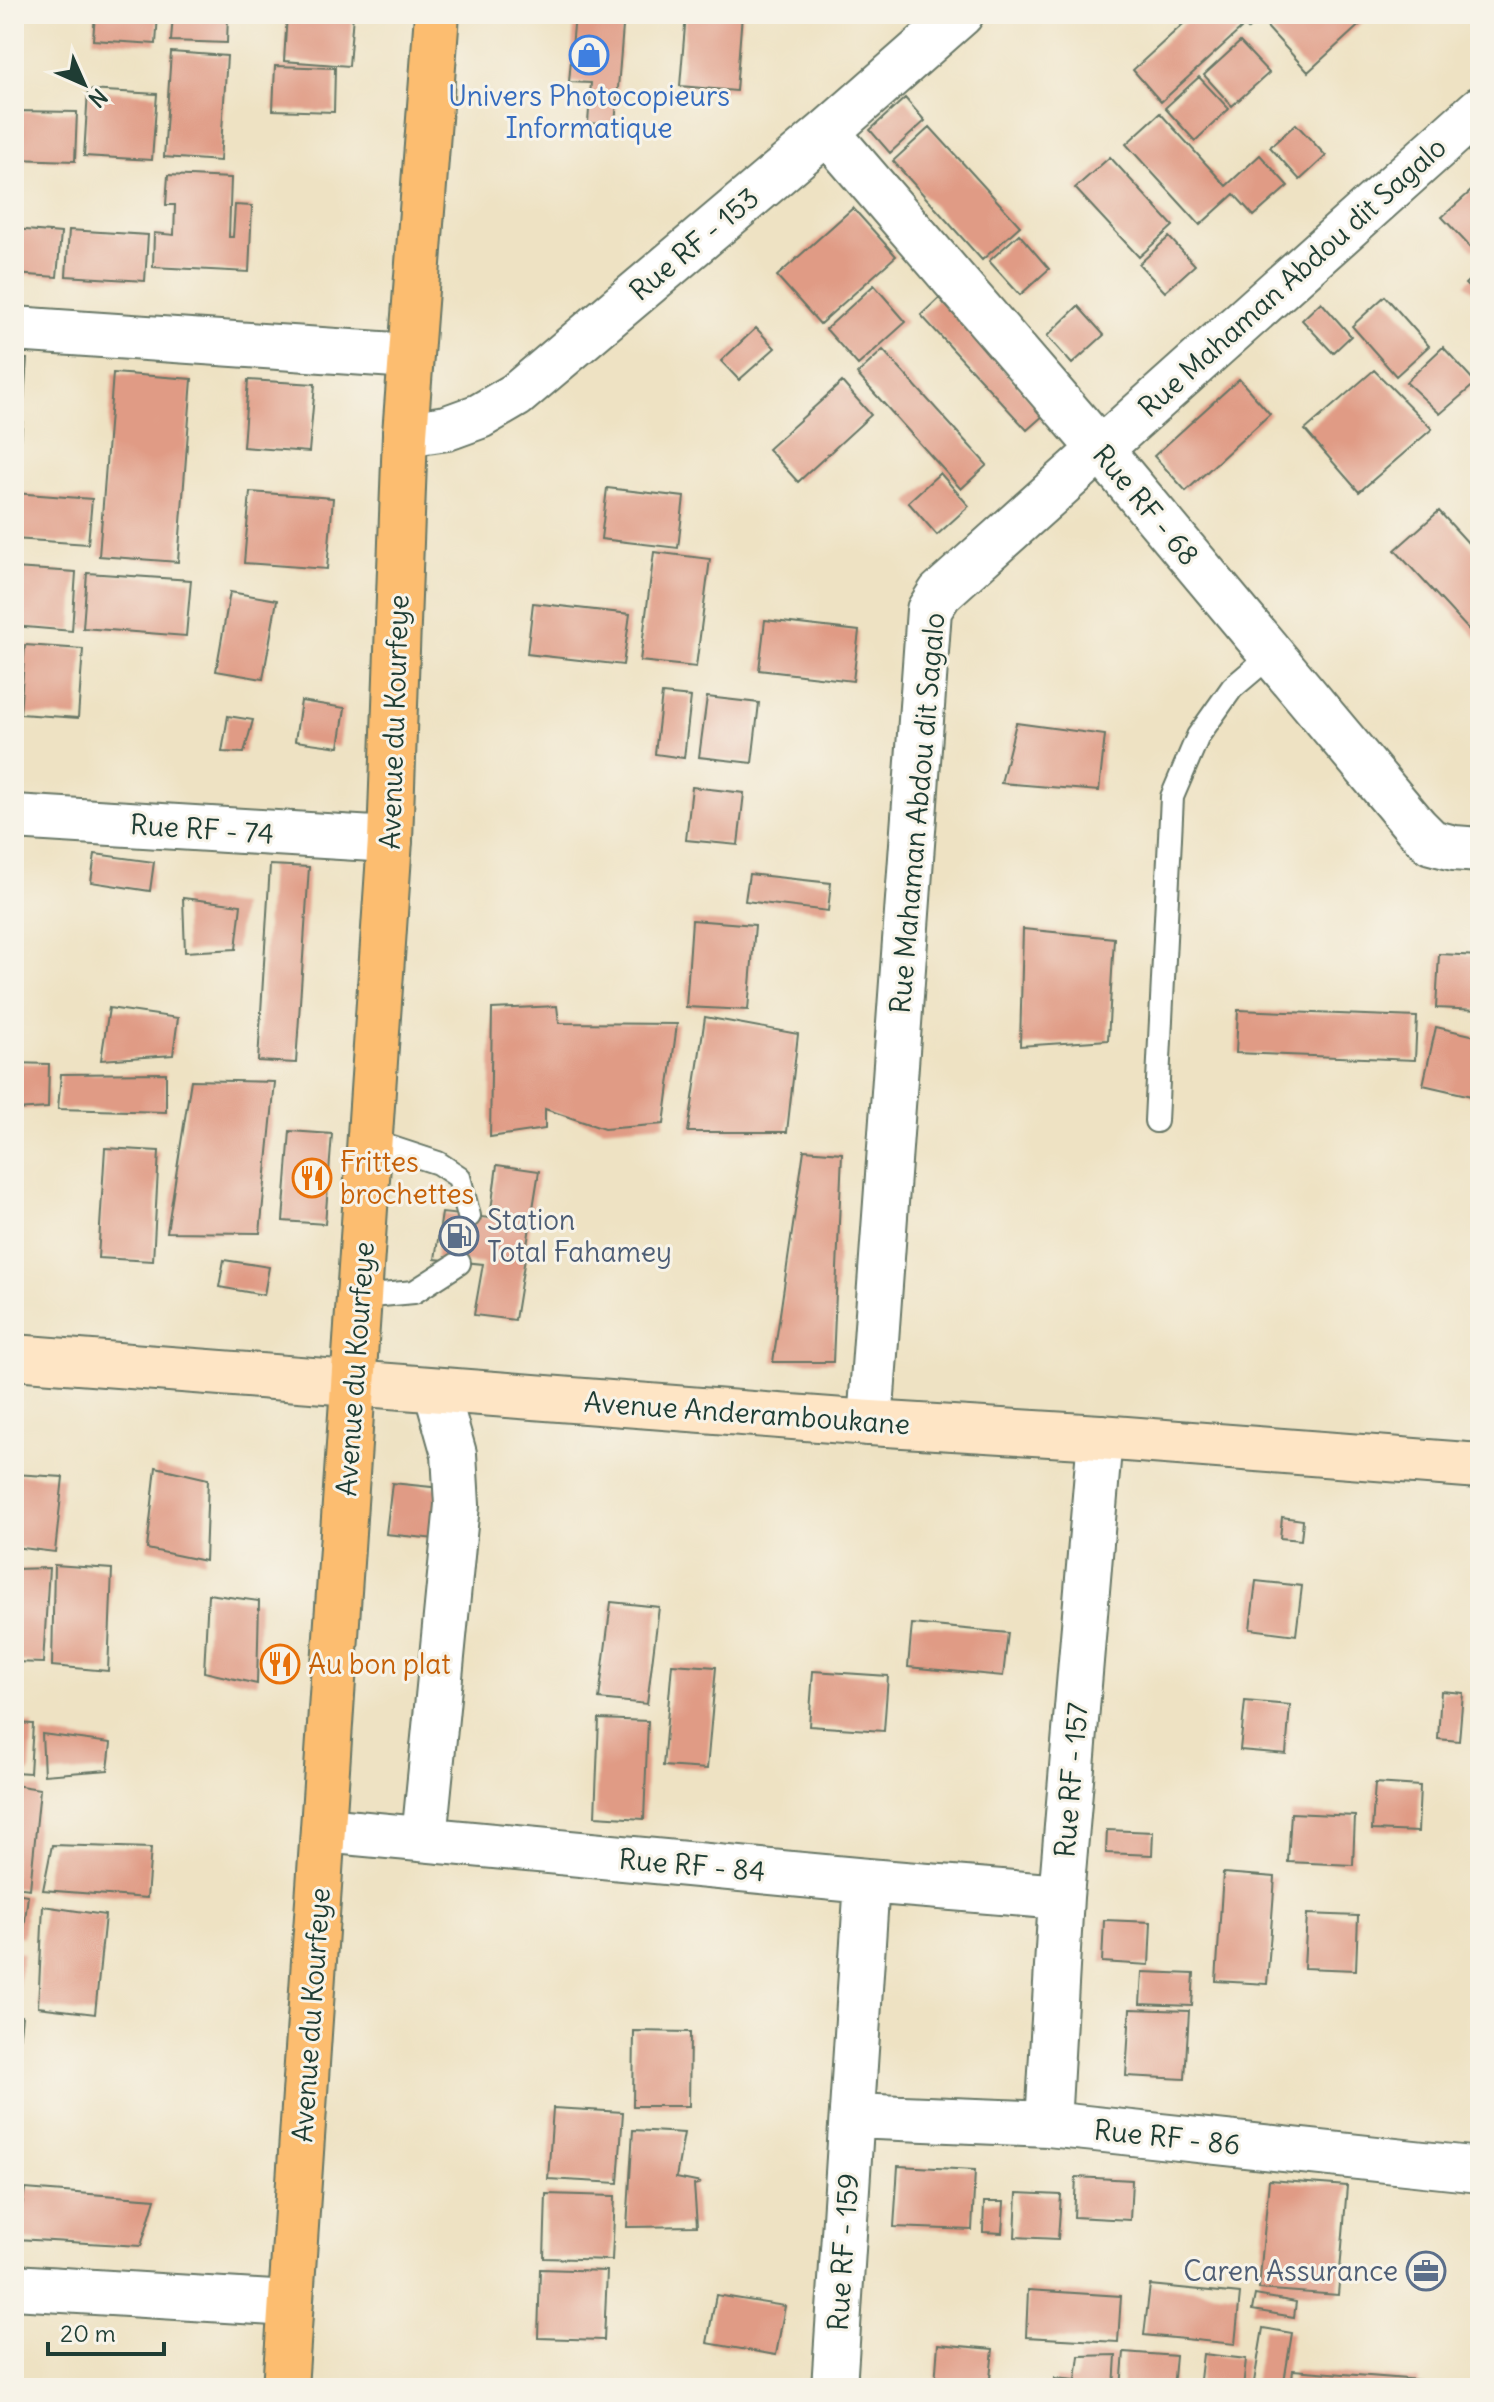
<svg xmlns="http://www.w3.org/2000/svg" width="1494" height="2402" font-family="Delius,sans-serif">
	<rect width="100%" height="100%" fill="#f7f3e8"/>
	<filter id="ink" filterUnits="userSpaceOnUse"><feTurbulence type="fractalNoise" baseFrequency=".0125" numOctaves="2"/><feDisplacementMap in="SourceGraphic" scale="16" xChannelSelector="R" yChannelSelector="G"/><feConvolveMatrix kernelMatrix="1 2 1 2 8 2 1 2 1" color-interpolation-filters="sRGB"/></filter>
	<filter id="wash" filterUnits="userSpaceOnUse"><feTurbulence type="fractalNoise" baseFrequency=".006" numOctaves="4" result="noise"/><feDisplacementMap in="SourceGraphic" scale="32" xChannelSelector="R" yChannelSelector="G"/><feGaussianBlur stdDeviation="1.8" result="paint"/><feColorMatrix in="noise" values="0 0 0 0 0 0 0 0 0 0 0 0 0 0 0 0 0 1.4 0 .05"/><feComposite in="paint" operator="in"/></filter>
	<g filter="url(#wash)">
		<rect width="100%" height="100%" fill="#eee2c3"/>
		<g id="blocks">
			<path fill="#e09b85" d="M95 14H158L156 44 93 40Z
				M173 14H228L227 43 171 41Z
				M287 14H353L349 66 284 61Z
				M575 14H624L615 125 588 123 591 83 569 82Z
				M686 14H742L736 91 680 86Z
				M1194 14H1227L1241 29 1161 102 1133 70Z
				M1234 14H1264L1248 29Z
				M1282 14H1361L1366 19 1308 72 1267 27Z
				M1240 42 1269 73 1232 106 1204 75Z
				M171 52 227 56 220 161 164 157Z
				M275 66 335 68 334 112 273 110Z
				M1199 77 1229 109 1195 141 1165 108Z
				M88 90 157 94 152 160 84 156Z
				M905 98 925 121 890 153 870 130Z
				M14 111 77 112 75 161 14 159Z
				M1160 113 1226 186 1260 155 1288 186 1254 216 1234 194 1200 225 1126 144Z
				M1296 124 1326 156 1300 180 1270 147Z
				M930 127 1020 226 982 260 893 161Z
				M1110 157 1173 226 1139 257 1075 188Z
				M168 175 231 178 229 237H233L235 205 252 206 249 272 153 267 154 233 174 235 175 205H166Z
				M1480 183V243L1473 250 1442 217Z
				M853 208 896 256 820 324 777 276Z
				M14 229 61 233 57 277 14 274Z
				M69 230 148 235 145 281 66 276Z
				M1019 234 1049 269 1020 295 989 261Z
				M1169 237 1195 265 1165 292 1139 264Z
				M1480 270V298L1465 284Z
				M874 285 906 322 858 365 826 329Z
				M1385 296 1429 346 1396 376 1352 326Z
				M939 298 1044 415 1027 430 921 315Z
				M1321 302 1351 336 1333 353 1302 320Z
				M1078 306 1104 335 1072 364 1047 336Z
				M756 328 775 348 739 380 721 361Z
				M1443 347 1476 383 1440 414 1406 382Z
				M883 350 987 465 961 489 857 374Z
				M14 358 27 359 21 441H14Z
				M1374 370 1432 429 1359 492 1305 430Z
				M113 373 192 379 178 562 99 556Z
				M1239 379 1270 414 1186 491 1154 456Z
				M248 380 315 384 309 452 243 447Z
				M842 382 871 415 798 482 768 449Z
				M940 473 969 506 937 535 908 502Z
				M607 488 684 497 678 548 601 539Z
				M250 492 333 498 327 569 244 563Z
				M14 493 92 499 88 544 14 539Z
				M1439 511 1480 556V642L1395 550Z
				M654 552 710 559 696 667 640 661Z
				M14 568 76 572 72 631 14 626Z
				M87 573 191 580 186 636 83 628Z
				M230 592 277 600 263 679 216 671Z
				M533 603 630 614 623 665 527 654Z
				M765 620 859 631 853 681 759 670Z
				M25 645 83 649 78 718 20 714Z
				M662 694 691 697 684 758 655 754Z
				M707 697 759 703 752 763 699 757Z
				M301 701 345 708 339 747 295 741Z
				M228 716 253 720 244 753 222 752Z
				M1016 723 1105 735 1099 791 1001 783Z
				M692 787 744 793 738 845 686 840Z
				M95 854 154 862 150 891 91 882Z
				M270 865 309 867 296 1063 258 1061Z
				M749 874 831 883 828 911 745 901Z
				M183 898 241 905 236 949 185 952Z
				M692 920 755 925 748 1010 686 1007Z
				M1023 929 1114 938 1108 1040 1020 1046Z
				M1439 954 1480 956V1010L1436 1008Z
				M557 1006 559 1023 677 1024 664 1124 604 1129 545 1109V1129L490 1137 492 1009Z
				M109 1008 178 1018 173 1055 101 1060Z
				M1238 1010 1417 1017 1415 1060 1236 1053Z
				M705 1017 798 1034 787 1132H688Z
				M1436 1027 1480 1037V1098L1423 1085Z
				M14 1063 49 1064 48 1108 14 1110Z
				M166 1073V1112L58 1109 61 1074Z
				M191 1080 275 1082 260 1233 167 1232Z
				M290 1131 332 1134 325 1224 283 1221Z
				M105 1148 159 1151 153 1261 98 1258Z
				M804 1150 842 1153 833 1362H773Z
				M497 1165 539 1171 515 1320 474 1315 483 1264 435 1259 442 1213 490 1218Z
				M224 1260 269 1267 264 1295 219 1287Z
				M156 1467 208 1479 205 1561 147 1549Z
				M14 1474 63 1477 55 1552 14 1547Z
				M392 1483 441 1488 436 1539 386 1534Z
				M1282 1517 1303 1520 1301 1540 1280 1538Z
				M54 1565 112 1569 108 1671 52 1666Z
				M49 1568 43 1663 14 1662V1569Z
				M1256 1581 1302 1586 1296 1635 1250 1629Z
				M208 1594 259 1601 257 1684 204 1672Z
				M611 1602 659 1607 647 1704 599 1699Z
				M912 1624 1008 1633 1003 1676 908 1667Z
				M672 1664 716 1667 707 1769 663 1766Z
				M813 1671 888 1676 884 1731 809 1726Z
				M1441 1691 1463 1693 1459 1741 1438 1739Z
				M1245 1701 1290 1705 1286 1754 1240 1750Z
				M599 1719 648 1721 644 1819 595 1816Z
				M14 1723 33 1724 30 1773 14 1772Z
				M42 1734 111 1743 108 1770 44 1775Z
				M1375 1783 1420 1786 1418 1832 1372 1830Z
				M14 1785 40 1789 30 1889 14 1887Z
				M1291 1813 1355 1816 1353 1865 1288 1862Z
				M1107 1830 1153 1832 1152 1855 1106 1853Z
				M52 1845 151 1848 147 1898 43 1890Z
				M1223 1873 1275 1877 1267 1984 1216 1981Z
				M14 1893 28 1895 23 1937 14 1935Z
				M43 1906 105 1915 95 2014 38 2007Z
				M1307 1914 1358 1916 1356 1970 1304 1968Z
				M1104 1920 1151 1922 1149 1965 1102 1962Z
				M14 1952 23 1953 16 2001H14Z
				M1142 1972 1194 1974 1192 2006 1140 2004Z
				M1130 2009 1189 2011 1185 2079 1126 2076Z
				M14 2015 22 2016 16 2068H14Z
				M634 2031 690 2032 689 2106H633Z
				M553 2108 623 2112 618 2183 548 2179Z
				M633 2130 684 2133 676 2178 701 2183 694 2185 697 2226 627 2227Z
				M898 2166 975 2170 972 2230 894 2227Z
				M1076 2177 1132 2180 1130 2220 1074 2217Z
				M1269 2180 1347 2186 1338 2295 1259 2289Z
				M25 2189 155 2199 141 2246 16 2239Z
				M1017 2193 1061 2195 1058 2239 1015 2237Z
				M546 2194 615 2196 612 2260 544 2258Z
				M984 2202H1004L1002 2233 983 2232Z
				M540 2269 607 2271 604 2340 538 2338Z
				M1150 2285 1240 2294 1235 2344 1144 2335Z
				M1028 2290 1121 2296 1118 2342 1026 2337Z
				M716 2295 785 2306 776 2355 707 2343Z
				M1255 2295 1296 2302 1294 2317 1252 2310Z
				M1263 2328 1292 2333 1283 2388H1253Z
				M938 2344 993 2349 989 2388 935 2384Z
				M1124 2352 1176 2356 1173 2388H1121Z
				M1203 2354 1246 2359 1243 2388H1199Z
				M1116 2355 1114 2388H1054L1055 2378 1076 2380 1079 2356Z
				M1293 2370 1419 2380 1418 2388H1291Z"/>
		</g>
	</g>
	<g filter="url(#ink)">
		<use href="#blocks" fill-opacity="0" stroke="#677766" stroke-width="2"/>
		<g fill="none" stroke-linecap="round" stroke-linejoin="round">
			<g stroke="#677766" stroke-width="26">
				<path id="lane" d="M1156 1121 1172 797 1198 736 1232 688 1272 654
					M371 1141 438 1163 459 1177 469 1216
					M360 1297 414 1292 459 1263"/>
			</g>
			<g stroke="#677766" stroke-width="48">
				<path id="street" d="M827 132 1100 449 1416 827 1431 842 1454 848 1480 850
					M14 329 410 356
					M405 434 447 428 480 416 516 395 827 132 961 14
					M14 817 390 840
					M870 1423 929 610 940 593 1480 109
					M324 1830 867 1881 1061 1897
					M424 1839 457 1505 454 1454 436 1390
					M852 2116 1048 2124 1480 2170
					M1048 2124 1061 1897 1100 1437
					M14 2287 290 2304
					M834 2388 867 1881"/>
			</g>
			<g stroke="#677766" stroke-width="48">
				<path id="secondary" d="M14 1357 870 1423 1100 1437 1480 1466"/>
			</g>
			<g stroke="#677766" stroke-width="48">
				<path id="primary" d="M285 2388 390 840 405 434 437 14"/>
			</g>
			<use href="#lane" stroke="#fff" stroke-width="22"/>
			<use href="#street" stroke="#fff" stroke-width="44"/>
			<use href="#secondary" stroke="#fee5c5" stroke-width="44"/>
			<use href="#primary" stroke="#fcbd6f" stroke-width="44"/>
		</g>
	</g>
	<defs>
		<g id="shop-ring" transform="scale(2)"><circle r="9.5" fill="#f7f3e8" stroke="#3f7fe0" stroke-width="1.5"/><path d="M-5-2.5h2.3a2.7 3.5 0 0 1 5.4 0H5L5.5 6h-11ZM-1.5-2.5h3a1.5 2.3 0 0 0-3 0Z" fill="#3f7fe0"/></g>
		<g id="restaurant-ring" transform="scale(2)"><circle r="9.5" fill="#f7f3e8" stroke="#e8710a" stroke-width="1.5"/><path d="M-5-6h1v4h1v-4h1v4h1v-4h1v5L-1.5 .5V6h-2V.5L-5-1ZM5-6V6H3V1.5H1.5Q1.5-4 5-6Z" fill="#e8710a"/></g>
		<g id="fuel-ring" transform="scale(2)"><circle r="9.5" fill="#f7f3e8" stroke="#5c6f8a" stroke-width="1.5"/><path d="M-5.5-6h7V0h2V4h1.3V-2.5L3-4.5l.8-.8L6-3V5H2.5V1h-1V6h-7ZM-4.2-4.7v3.2H.2V-4.7Z" fill="#5c6f8a"/></g>
		<g id="office-ring" transform="scale(2)"><circle r="9.5" fill="#f7f3e8" stroke="#5c6f8a" stroke-width="1.5"/><path d="M-6-3h4V-5.5h4V-3h4V5H-6ZM-1-4.5V-3h2v-1.5ZM-6 0V1H6V0Z" fill="#5c6f8a"/></g>
	</defs>
	<g fill-rule="evenodd">
		<use href="#shop-ring" x="589" y="55"/>
		<use href="#restaurant-ring" x="312" y="1178"/>
		<use href="#fuel-ring" x="459" y="1236"/>
		<use href="#restaurant-ring" x="280" y="1664"/>
		<use href="#office-ring" x="1426" y="2271"/>
	</g>
	<g text-anchor="middle" dominant-baseline="central" stroke-width="6" stroke-linejoin="round" paint-order="stroke">
		<g font-size="28" fill="#366cbe" stroke="#f7f3e8">
			<text x="589" y="96">Univers Photocopieurs<tspan x="589" dy="32">Informatique</tspan></text>
		</g>
		<g font-size="28" fill="#1f3d34" stroke="#f7f3e8">
			<text transform="translate(694 244) rotate(-40)">Rue RF - 153</text>
			<text transform="translate(1292 277) rotate(-42)">Rue Mahaman Abdou dit Sagalo</text>
			<text transform="translate(1146 505) rotate(50)">Rue RF - 68</text>
			<text transform="translate(394 722) rotate(-88)">Avenue du Kourfeye</text>
			<text transform="translate(917 813) rotate(-85)">Rue Mahaman Abdou dit Sagalo</text>
			<text transform="translate(202 829) rotate(4)">Rue RF - 74</text>
			<text transform="translate(355 1369) rotate(-86)">Avenue du Kourfeye</text>
			<text transform="translate(747 1413) rotate(4)">Avenue Anderamboukane</text>
			<text transform="translate(1071 1780) rotate(-85)">Rue RF - 157</text>
			<text transform="translate(692 1865) rotate(5)">Rue RF - 84</text>
			<text transform="translate(311 2015) rotate(-86)">Avenue du Kourfeye</text>
			<text transform="translate(1167 2137) rotate(6)">Rue RF - 86</text>
			<text transform="translate(843 2252) rotate(-86)">Rue RF - 159</text>
		</g>
		<g font-size="28" fill="#c56008" stroke="#f7f3e8" text-anchor="start">
			<text x="340" y="1162">Frittes<tspan x="340" dy="32">brochettes</tspan></text>
			<text x="308" y="1664">Au bon plat</text>
		</g>
		<g font-size="28" fill="#4e5e75" stroke="#f7f3e8" text-anchor="start">
			<text x="487" y="1220">Station<tspan x="487" dy="32">Total Fahamey</tspan></text>
			<text x="1398" y="2271" text-anchor="end">Caren Assurance</text>
		</g>
	</g>
	<rect width="1494" height="2402" fill="none" stroke="#f7f3e8" stroke-width="48"/>
	<g transform="translate(84 84) rotate(135)" stroke="#f7f3e8" stroke-width="6" paint-order="stroke">
	<path d="M0-6L14 30L0 20L-14 30Z" fill="#1f3d34"/>
	<text y="-12" font-size="22" font-weight="bold" text-anchor="middle" fill="#1f3d34">N</text>
	</g>
	<path d="M48 2342v12h116v-12" fill="none" stroke="#1f3d34" stroke-width="4"/>
	<text x="60" y="2342" font-size="24" fill="#1f3d34" stroke="#f7f3e8" stroke-width="6" paint-order="stroke">20 m</text>
</svg>
